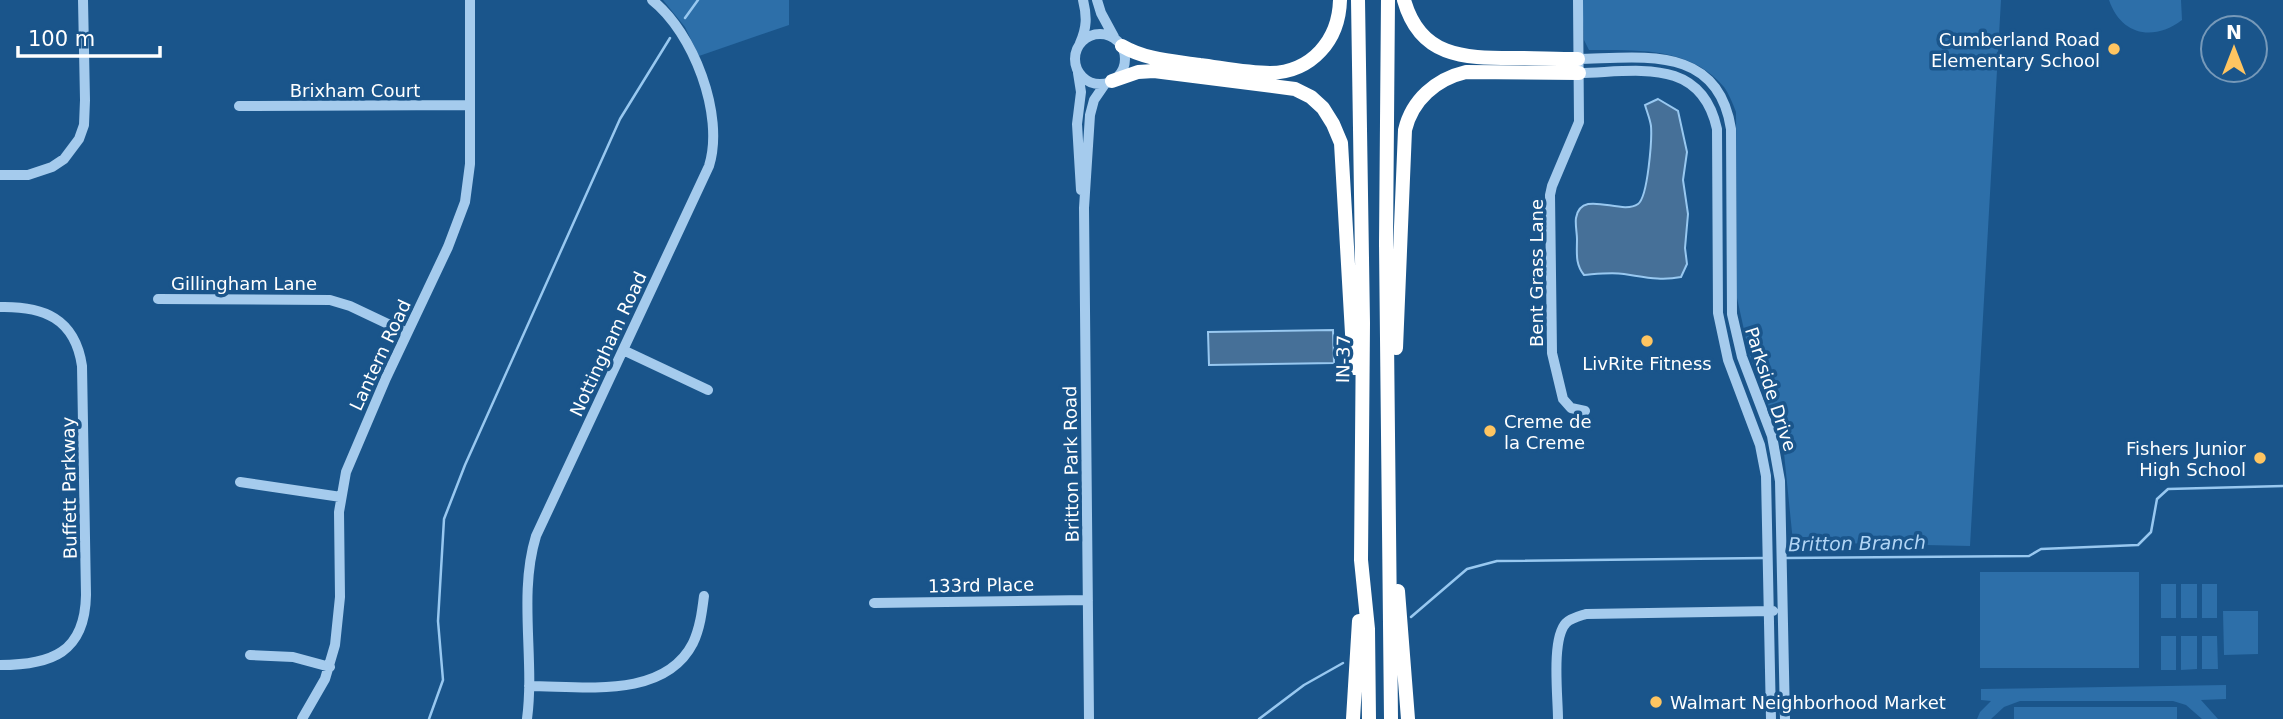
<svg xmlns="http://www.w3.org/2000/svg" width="2283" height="719" font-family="'DejaVu Sans',sans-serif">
	<rect width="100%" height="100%" fill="#1a558b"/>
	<path fill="#2d6fa9" d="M663 0H789V25L699 56 685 27Z
		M1582 0H2001L1970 546 1793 542 1784 453 1776 425 1750 357 1737 298 1736 112C1733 104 1729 94 1724 87 1691 47 1637 50 1589 50L1584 40Z
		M2109 0H2181L2182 20C2153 42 2121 35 2109 0Z
		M1980 572H2139V668H1980Z
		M2161 584H2176V618H2161Z
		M2181 584H2197V618H2181Z
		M2202 584H2217V618H2202Z
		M2223 611H2258V654L2224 655Z
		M2161 636H2176V670H2161Z
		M2181 636H2197V669L2181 670Z
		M2202 636H2217L2218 669H2202Z
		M2226 685V699L2201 700 2218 719H2202L2186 705 2173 701H2020L2004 707 1991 719H1977L1980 712 1991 701 1981 700V689Z
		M2014 707H2177V719H2014Z"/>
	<path fill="#467098" stroke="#98c8f0" stroke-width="2" d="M1658 99 1678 111 1687 152 1683 180 1688 214 1685 248 1687 264 1681 277C1660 281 1645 277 1624 274 1611 272 1597 274 1584 275 1575 264 1577 253 1577 239 1577 233 1575 224 1576 218 1581 188 1621 216 1638 204 1648 197 1652 139 1651 126 1650 119 1647 112 1645 105Z
		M1333 330 1334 363 1209 365 1208 332Z"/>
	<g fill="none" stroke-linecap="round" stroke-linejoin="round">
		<path stroke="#98c8f0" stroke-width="2.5" d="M685 18 698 0
			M1786 558 2029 556 2041 549 2138 545 2151 532 2157 499 2168 489 2283 486
			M1411 617 1467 569 1497 561 1765 558
			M429 719 443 680 438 621 444 519 465 465 620 119 670 38
			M1259 719 1304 685 1343 663"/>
		<path stroke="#a5cbed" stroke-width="10" d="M1097 0 1101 13 1114 37
			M1578 0 1579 122 1552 186 1550 195 1552 353 1563 399 1571 408 1585 411
			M1075 59a25 25 0 1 1 50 0a25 25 0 1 1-50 0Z
			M1080 43C1087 28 1087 16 1083 0
			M1578 59C1643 58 1718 44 1731 129L1732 314 1742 357 1772 436 1780 481 1785 719
			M1078 73 1081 92 1077 124 1081 190
			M1579 73C1637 72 1701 56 1717 129L1718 313 1728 360 1760 445 1766 476 1771 719
			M239 106 470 105
			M0 175H28L52 167 64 159 79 139 84 125 85 100 83 0
			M158 299 330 300 350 306 407 333
			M0 307C43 306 75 318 82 366L86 595C85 653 51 665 0 665
			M623 350 708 390
			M240 482 341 497
			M874 603 1088 600
			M250 655 293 657 330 667
			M529 686C582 686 664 700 693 643 700 628 702 612 704 596
			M302 719 325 679 335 645 340 597 339 512 346 472 386 378 448 247 465 202 470 164V0
			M527 719C535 659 518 595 536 536L709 166C725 115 693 32 652 0
			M1089 719 1084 208 1090 115 1094 100 1105 84
			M1558 719C1558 697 1551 639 1566 623 1571 618 1580 616 1586 614L1773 611"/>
		<path stroke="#fff" stroke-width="14" d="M1358 0 1363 323 1361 560 1368 629 1369 719
			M1388 0 1386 244 1391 719
			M1404 0C1420 57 1463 58 1513 58 1535 58 1556 59 1578 59
			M1122 46C1146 60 1174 61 1200 65 1223 68 1247 73 1270 73 1312 72 1339 40 1340 0
			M1112 81 1138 72 1154 71 1295 89 1311 97 1323 108 1333 124 1341 143 1354 368
			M1396 348 1405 130C1412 100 1436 79 1466 72L1579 73
			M1398 591 1408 719
			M1353 719 1359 621"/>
	</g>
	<g fill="#ffc561" stroke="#1a558b" stroke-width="2.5">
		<circle cx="2114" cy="49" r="7"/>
		<circle cx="1647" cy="341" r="7"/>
		<circle cx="1490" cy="431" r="7"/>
		<circle cx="2260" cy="458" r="7"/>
		<circle cx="1656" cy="702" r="7"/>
	</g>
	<g text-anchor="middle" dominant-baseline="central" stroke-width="7" stroke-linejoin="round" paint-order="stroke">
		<g font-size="18" fill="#fff" stroke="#1a558b" text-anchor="end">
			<text x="2100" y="39">Cumberland Road<tspan x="2100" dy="21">Elementary School</tspan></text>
			<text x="1647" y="363" text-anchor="middle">LivRite Fitness</text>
			<text x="1504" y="421" text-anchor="start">Creme de<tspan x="1504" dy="21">la Creme</tspan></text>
			<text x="2246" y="448">Fishers Junior<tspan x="2246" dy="21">High School</tspan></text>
			<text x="1670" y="702" text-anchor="start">Walmart Neighborhood Market</text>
		</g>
		<g font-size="18" fill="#fff" stroke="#1a558b">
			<text x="355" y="90">Brixham Court</text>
			<text transform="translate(1536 273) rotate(-90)">Bent Grass Lane</text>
			<text x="244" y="283">Gillingham Lane</text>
			<text transform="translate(608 344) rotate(-65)">Nottingham Road</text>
			<text transform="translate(380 355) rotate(-65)">Lantern Road</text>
			<text transform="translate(1343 359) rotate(-89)">IN-37</text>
			<text transform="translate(1771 389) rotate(72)">Parkside Drive</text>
			<text transform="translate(1071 464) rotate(-91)">Britton Park Road</text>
			<text transform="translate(69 488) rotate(-91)">Buffett Parkway</text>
			<text transform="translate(981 585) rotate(-1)">133rd Place</text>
		</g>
		<g font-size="19" font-style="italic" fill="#b1d5f5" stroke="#1a558b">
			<text transform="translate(1857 543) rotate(-1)">Britton Branch</text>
		</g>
	</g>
	<g transform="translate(2234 49)"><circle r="33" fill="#1a558b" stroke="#7699b9" stroke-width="2"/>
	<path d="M0-5L12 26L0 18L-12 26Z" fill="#ffc561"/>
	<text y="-10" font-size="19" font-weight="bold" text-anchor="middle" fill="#ffffff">N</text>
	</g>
	<path d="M18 46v10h142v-10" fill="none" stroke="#ffffff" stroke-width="3.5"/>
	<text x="28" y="46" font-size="21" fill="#ffffff" stroke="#1a558b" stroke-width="5" paint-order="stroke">100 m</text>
</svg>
